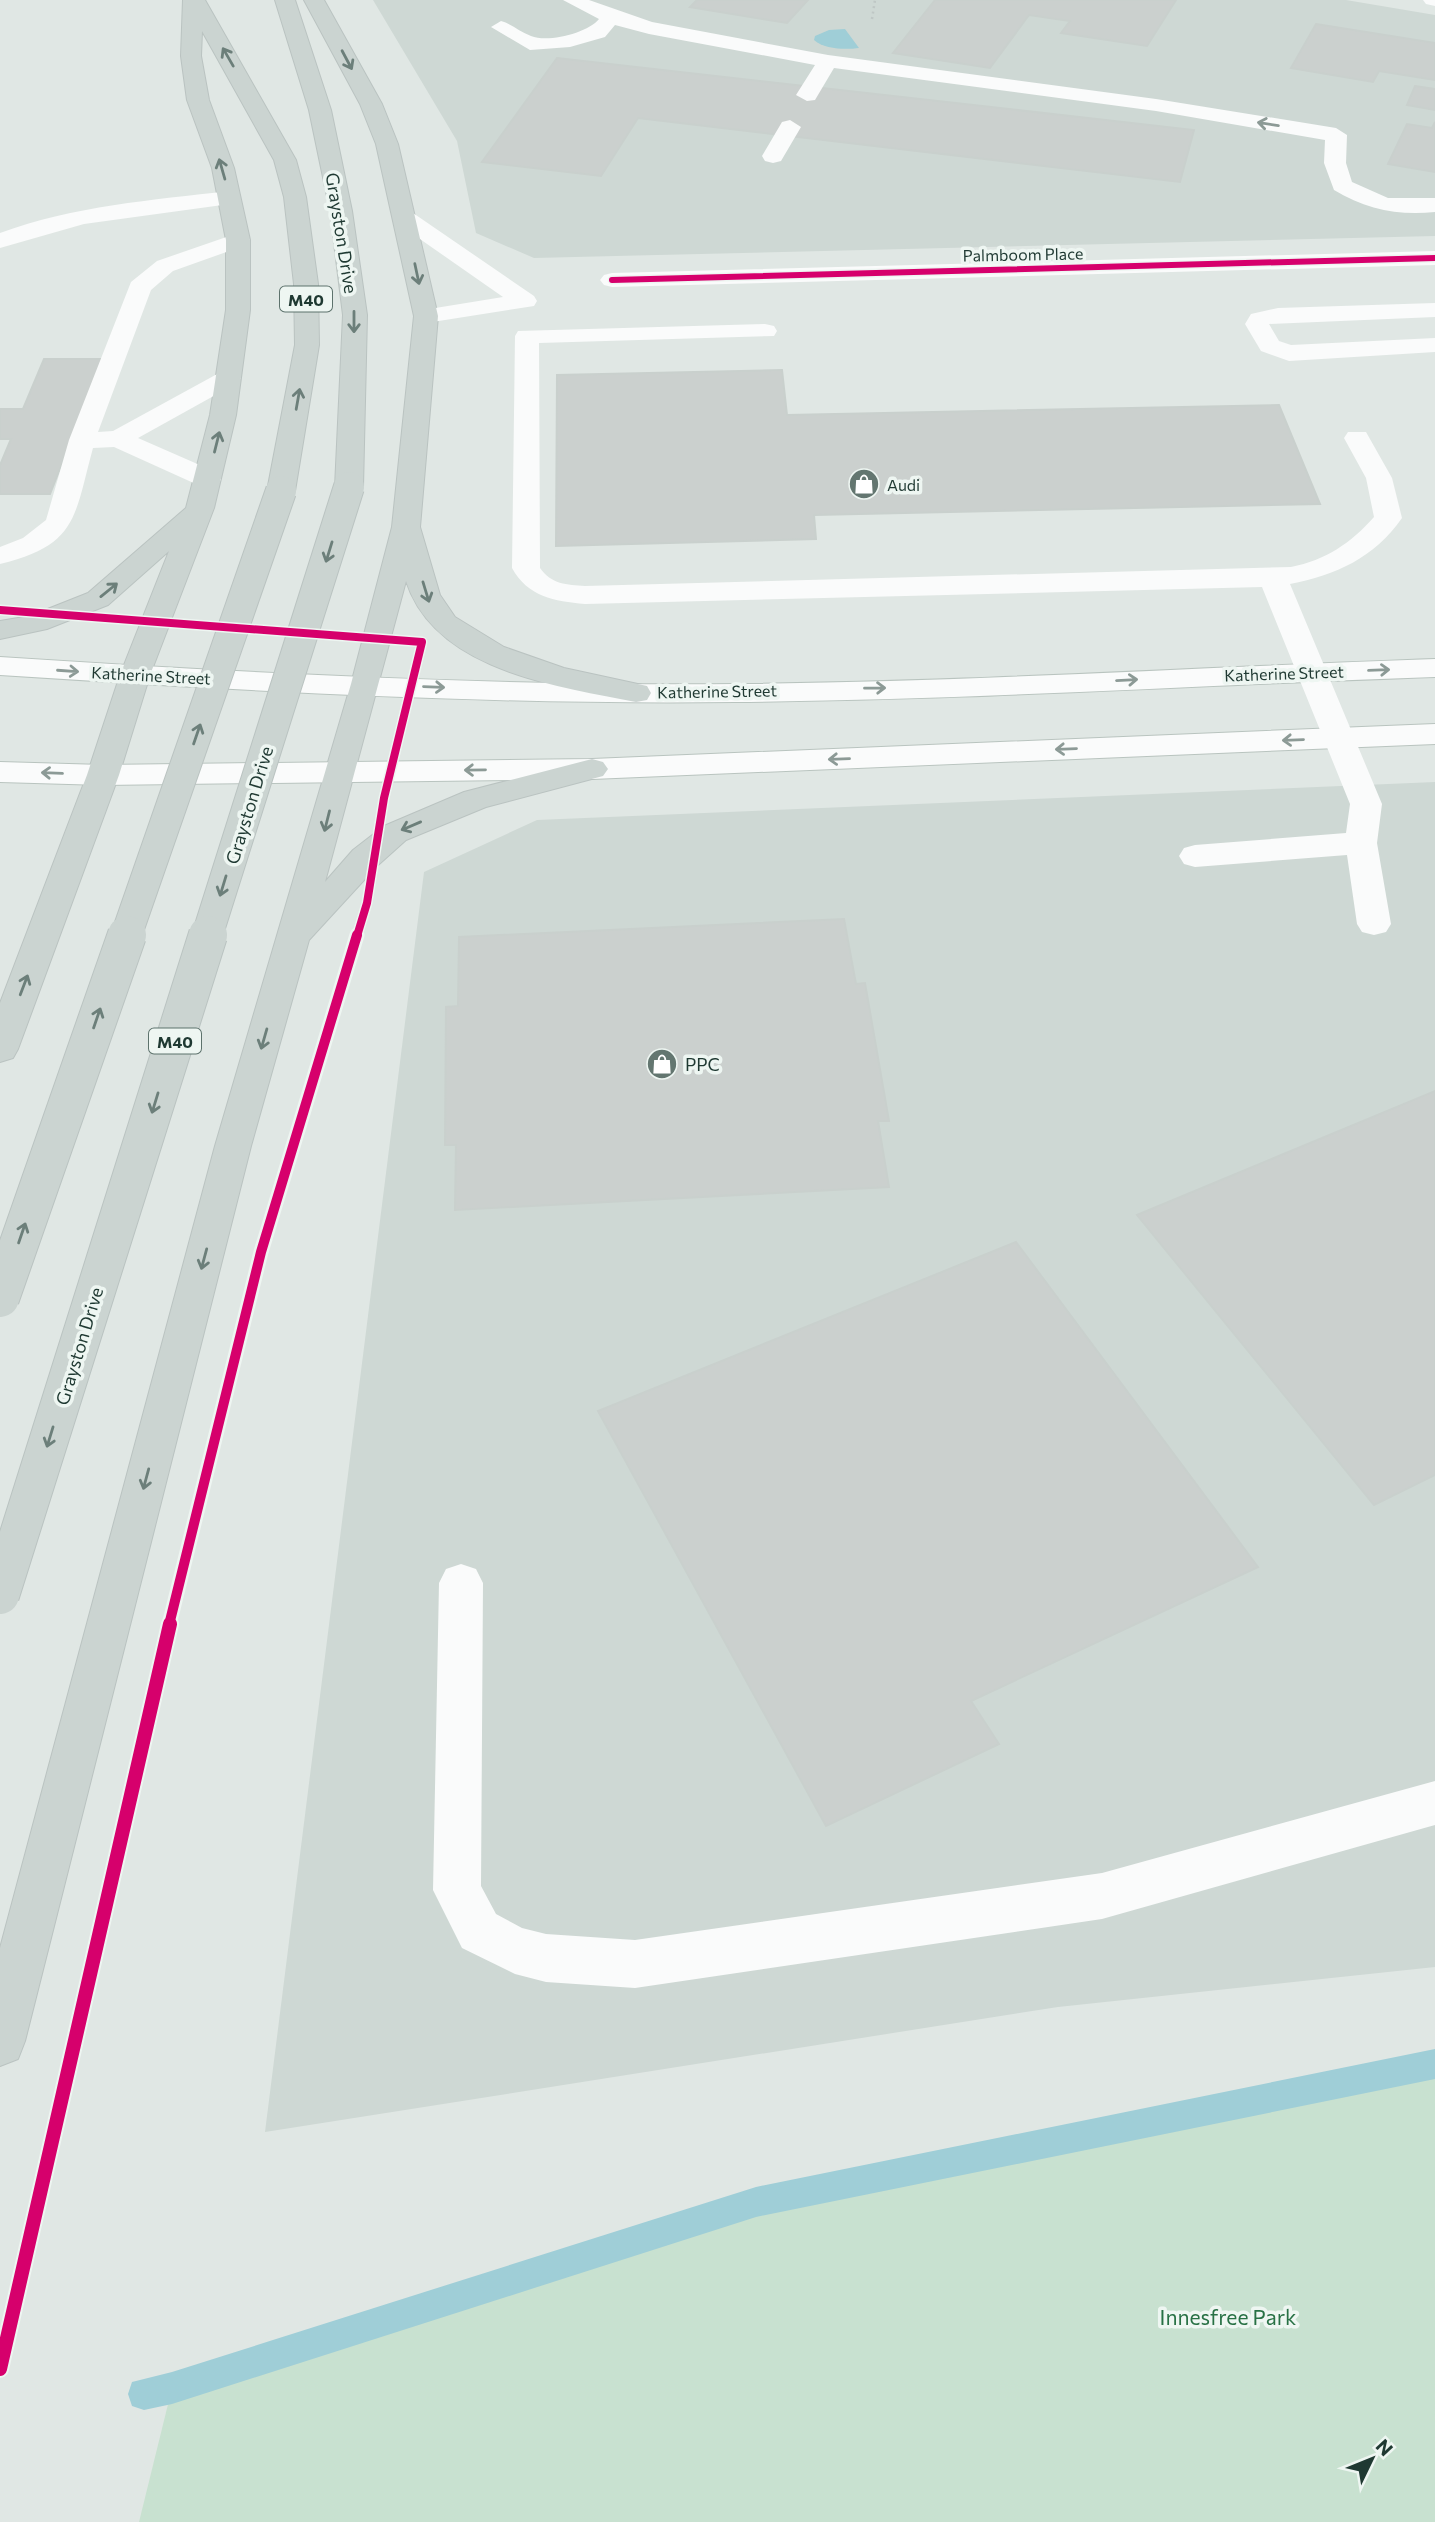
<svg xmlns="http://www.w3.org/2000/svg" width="1435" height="2522" font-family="Commissioner,sans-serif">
	<rect width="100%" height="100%" fill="#e0e7e4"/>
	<path fill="#ced8d4" d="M373 0H1346L1435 15V236L534 258 476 233 457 141Z
		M1435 782V1967L1058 2007 265 2132 424 872 537 820Z"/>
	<path fill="#c8e1d0" d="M1435 2064V2522H139L172 2388 756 2202Z"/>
	<path fill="#9fced7" d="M845 29 859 48C845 50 824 49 814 40L815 36 829 30Z"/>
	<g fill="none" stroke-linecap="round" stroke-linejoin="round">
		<path fill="#9fced7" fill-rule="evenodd" d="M1435 2049V2079L756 2217 172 2404 144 2410 132 2406 128 2394 132 2382 172 2372 756 2187Z"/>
	</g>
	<path fill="#cbd0ce" stroke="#c9d0cd" stroke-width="2" d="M697 0H808L787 23 690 7Z
		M935 0H1176L1147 46 1061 33 1070 21 1029 15 990 68 893 53Z
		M1316 24 1435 43V80L1379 71 1373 82 1291 68Z
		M557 58 1194 130 1180 182 638 118 601 176 482 162Z
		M1415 86 1435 89V110L1407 105Z
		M1435 122V172L1388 164 1407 124 1432 128Z
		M44 359H103L50 494H0V465L11 439H0V409H23Z
		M782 370 787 415 1279 405 1320 504 814 515 816 539 556 546 557 375Z
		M844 919 856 984 865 983 889 1121H878L889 1187 455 1210 456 1145H445L446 1007 458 1006 459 937Z
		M1435 1091V1475L1374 1505 1137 1215Z
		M1016 1242 1258 1567 971 1701 999 1744 826 1826 598 1411Z"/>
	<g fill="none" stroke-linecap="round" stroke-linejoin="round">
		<g stroke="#b9c4bf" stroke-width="2">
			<path id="secondary" d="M0 657C245 673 490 686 735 684 969 682 1202 667 1435 659V677C1202 685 969 700 735 702 490 705 245 691 0 675Z
				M1435 724V744L592 779 103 785 0 782V762L103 765 592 759Z"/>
		</g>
		<g stroke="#bac3c1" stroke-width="2">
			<path id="primary" d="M183 0H205L296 160 306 197 318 284 319 345 295 491 291 497H271L267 491 295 345 294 284 284 197 274 160 202 31 201 56 209 100 234 168 250 240V310L236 415 214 508 150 675 119 775 18 1049 13 1058 0 1062V1003L87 775 120 675 169 551 108 605 47 629 0 639V621L30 616 88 593 186 508 210 415 226 310V240L212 168 187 100 181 56Z
				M275 0H295L331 110 352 211 367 315 363 487 359 493H339L335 487 343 315 330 211 309 110Z
				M304 0H324L382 104 398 144 438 316 420 527 440 595 455 617 504 647 564 668 647 686 651 693 647 700 636 702C557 686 435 671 406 581L325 882 353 850 384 826 464 792 592 759 603 762 608 769 603 776 486 807 406 840 377 866 309 940 251 1146 25 2041 18 2059 0 2066V1948L215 1146 351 684 392 527 414 316 376 144 360 104Z"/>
		</g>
		<path stroke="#bfc7c5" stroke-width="2.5" stroke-dasharray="2 3.5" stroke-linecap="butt" d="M872 19 875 0"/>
		<path fill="#fafbfb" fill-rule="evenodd" d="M563 0H589L652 22 828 55 1156 99 1336 128 1347 135 1346 163 1352 182 1388 198H1435V212C1398 216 1366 209 1334 190L1324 163 1325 140 1156 111 834 68 815 100 807 101 796 95 815 65 649 34 615 25 605 37 570 47 530 50 491 27 501 21C512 24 520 32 531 36 548 43 588 33 599 19Z
			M790 120 801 127 781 161 773 163 765 161 762 156 782 122Z
			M229 191 240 198 237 203 84 224 0 248V233C74 206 152 200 229 191Z
			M405 211 413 213 534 296 537 301 534 306 426 323 417 321 414 316 417 311 503 297 397 223 393 218 397 213Z
			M238 233 246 235 250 240 246 245 173 271 151 290 98 432 113 431 219 373H237L241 378 237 383 138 438 218 473 221 479 218 485H198L114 447 93 448C74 517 78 545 0 564V547L23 538 46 520 69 440 131 282 157 261Z
			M1435 303V317L1269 324 1279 341 1291 345 1435 338V352L1289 361 1261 351 1245 324 1251 314 1278 308Z
			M765 324 774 326 777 331 774 336 539 343 540 568C551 584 567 585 585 586L1291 567C1326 560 1351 543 1374 517L1366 478 1344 438 1348 432H1366L1392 478 1402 518C1374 558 1336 575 1290 584L1382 804 1377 843 1391 924 1386 932 1374 935 1362 932 1357 924 1347 855 1195 867 1184 864 1179 856 1184 848 1195 845 1346 833 1350 804 1262 587 585 604C554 601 528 597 512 568L515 336 518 331Z
			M461 1564 476 1569 483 1583 481 1886 496 1914 522 1928 546 1934 635 1940 1102 1873 1435 1781V1825L1102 1919 635 1988 546 1982 515 1974 462 1948 433 1890 439 1583 446 1569Z"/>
		<path fill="#fafbfb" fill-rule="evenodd" d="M1423 0H1435V6L1426 4Z
			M1435 251V265L612 287 604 285 600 280 604 275 612 273Z"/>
		<use href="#secondary" fill="#fafbfb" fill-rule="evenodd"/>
		<use href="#primary" fill="#cbd4d1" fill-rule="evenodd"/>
		<g stroke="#bac3c1" stroke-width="32" stroke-linecap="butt">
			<path id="primary-bridge-far1" d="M126 936 281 491
				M207 936 349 487"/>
		</g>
		<g stroke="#bac3c1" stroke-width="40" stroke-linecap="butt">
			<path id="primary-bridge" d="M0 1298 127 935
				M0 1595 208 935"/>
		</g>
		<use href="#primary-bridge-far1" stroke="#cbd4d1" stroke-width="30"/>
		<use href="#primary-bridge" stroke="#cbd4d1" stroke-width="38"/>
		<g stroke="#eef6f2" stroke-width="9">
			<path id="cycleway-far3" d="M612 280 1435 258"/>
		</g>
		<g stroke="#eef6f2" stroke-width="11">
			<path id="cycleway-far2" d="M0 610 422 642 384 798 367 903 357 936"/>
		</g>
		<g stroke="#eef6f2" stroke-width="15">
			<path id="cycleway-far1" d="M169 1625 261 1252 357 935"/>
		</g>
		<g stroke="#eef6f2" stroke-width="18">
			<path id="cycleway" d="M0 2369 170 1624"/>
		</g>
		<use href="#cycleway-far3" stroke="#d6006c" stroke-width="6"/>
		<use href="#cycleway-far2" stroke="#d6006c" stroke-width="8"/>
		<use href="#cycleway-far1" stroke="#d6006c" stroke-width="10"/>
		<use href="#cycleway" stroke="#d6006c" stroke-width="14"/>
	</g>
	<defs><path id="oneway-shaft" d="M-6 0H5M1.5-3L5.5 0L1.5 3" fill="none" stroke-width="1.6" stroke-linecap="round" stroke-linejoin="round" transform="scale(1.75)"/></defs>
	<g stroke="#6c7f7a">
		<use href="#oneway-shaft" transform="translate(228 57) rotate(-120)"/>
		<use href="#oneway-shaft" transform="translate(347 60) rotate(62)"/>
		<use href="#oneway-shaft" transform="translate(222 169) rotate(-106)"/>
		<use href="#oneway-shaft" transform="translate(417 274) rotate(78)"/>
		<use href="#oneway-shaft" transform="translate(354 322) rotate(90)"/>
		<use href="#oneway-shaft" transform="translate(298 399) rotate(-80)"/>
		<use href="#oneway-shaft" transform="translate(217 442) rotate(-76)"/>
		<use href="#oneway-shaft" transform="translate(329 552) rotate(107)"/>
		<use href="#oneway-shaft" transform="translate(109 590) rotate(-39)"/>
		<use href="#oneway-shaft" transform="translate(426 592) rotate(73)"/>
		<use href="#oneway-shaft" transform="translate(197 734) rotate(-71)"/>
		<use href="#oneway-shaft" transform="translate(327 821) rotate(104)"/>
		<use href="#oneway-shaft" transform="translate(411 826) rotate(157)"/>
		<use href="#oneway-shaft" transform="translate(223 886) rotate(107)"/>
		<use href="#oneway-shaft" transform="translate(24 985) rotate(-69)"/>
		<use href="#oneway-shaft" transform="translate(97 1018) rotate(-71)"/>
		<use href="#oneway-shaft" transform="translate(264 1039) rotate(106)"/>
		<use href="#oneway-shaft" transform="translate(155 1103) rotate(107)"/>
		<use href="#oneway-shaft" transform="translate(22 1233) rotate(-71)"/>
		<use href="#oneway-shaft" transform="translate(204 1259) rotate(105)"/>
		<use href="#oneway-shaft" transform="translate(50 1437) rotate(107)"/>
		<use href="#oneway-shaft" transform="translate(146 1479) rotate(105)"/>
	</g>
	<g stroke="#8c9a96">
		<use href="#oneway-shaft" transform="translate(1268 124) rotate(-171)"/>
		<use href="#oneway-shaft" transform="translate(1379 670) rotate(-2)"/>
		<use href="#oneway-shaft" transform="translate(68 671) rotate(4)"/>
		<use href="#oneway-shaft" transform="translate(1127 680) rotate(-3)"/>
		<use href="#oneway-shaft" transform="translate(434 687) rotate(2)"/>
		<use href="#oneway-shaft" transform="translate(875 688) rotate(-1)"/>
		<use href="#oneway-shaft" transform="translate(1293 740) rotate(178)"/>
		<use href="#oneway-shaft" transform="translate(1066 749) rotate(178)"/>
		<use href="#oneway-shaft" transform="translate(839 759) rotate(178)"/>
		<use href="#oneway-shaft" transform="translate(475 770) rotate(179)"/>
		<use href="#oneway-shaft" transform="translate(52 773) rotate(-178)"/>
	</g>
	<defs>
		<g id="shop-disc" transform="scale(1.575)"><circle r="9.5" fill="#637670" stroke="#eef6f2"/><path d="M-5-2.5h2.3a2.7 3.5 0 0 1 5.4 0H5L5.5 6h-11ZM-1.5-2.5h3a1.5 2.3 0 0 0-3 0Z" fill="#fff"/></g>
	</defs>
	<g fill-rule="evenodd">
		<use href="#shop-disc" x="864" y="484"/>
		<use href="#shop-disc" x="662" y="1064"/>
	</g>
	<g text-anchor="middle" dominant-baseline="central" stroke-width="7" stroke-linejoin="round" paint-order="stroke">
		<g font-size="16" fill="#1f3932" stroke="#eef6f2">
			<text transform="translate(1023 254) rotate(-1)">Palmboom Place</text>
			<text transform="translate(1284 673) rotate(-2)">Katherine Street</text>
			<text transform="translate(151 675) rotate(3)">Katherine Street</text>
			<text transform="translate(717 691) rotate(-1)">Katherine Street</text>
		</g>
		<g fill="#eef6f2" stroke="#5d726c" stroke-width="2">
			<rect x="280" y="286.5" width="52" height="25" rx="5"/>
			<rect x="149" y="1028.5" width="52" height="25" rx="5"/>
		</g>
		<g font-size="16" font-weight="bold" fill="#1f3932">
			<text x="306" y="299">M40</text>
			<text x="175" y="1041">M40</text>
		</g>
		<g font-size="16" fill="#1f3932" stroke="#eef6f2" text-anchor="start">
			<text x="887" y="484">Audi</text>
		</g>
		<g font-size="18" fill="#1f3932" stroke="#eef6f2">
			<text transform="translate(342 233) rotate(81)">Grayston Drive</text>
			<text transform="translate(249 805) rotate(-73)">Grayston Drive</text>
			<text transform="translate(79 1346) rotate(-73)">Grayston Drive</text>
		</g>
		<g font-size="18" fill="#1f3932" stroke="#eef6f2" text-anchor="start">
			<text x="685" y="1064">PPC</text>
		</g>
		<g font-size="21" fill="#287145" stroke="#eef6f2">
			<text x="1228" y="2316">Innesfree Park</text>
		</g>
	</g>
	<g transform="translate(1372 2459) rotate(47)" stroke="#eef6f2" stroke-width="5" paint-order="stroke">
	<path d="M0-5L12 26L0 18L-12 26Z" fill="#1f3932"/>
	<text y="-10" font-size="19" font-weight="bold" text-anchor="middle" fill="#1f3932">N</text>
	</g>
</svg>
